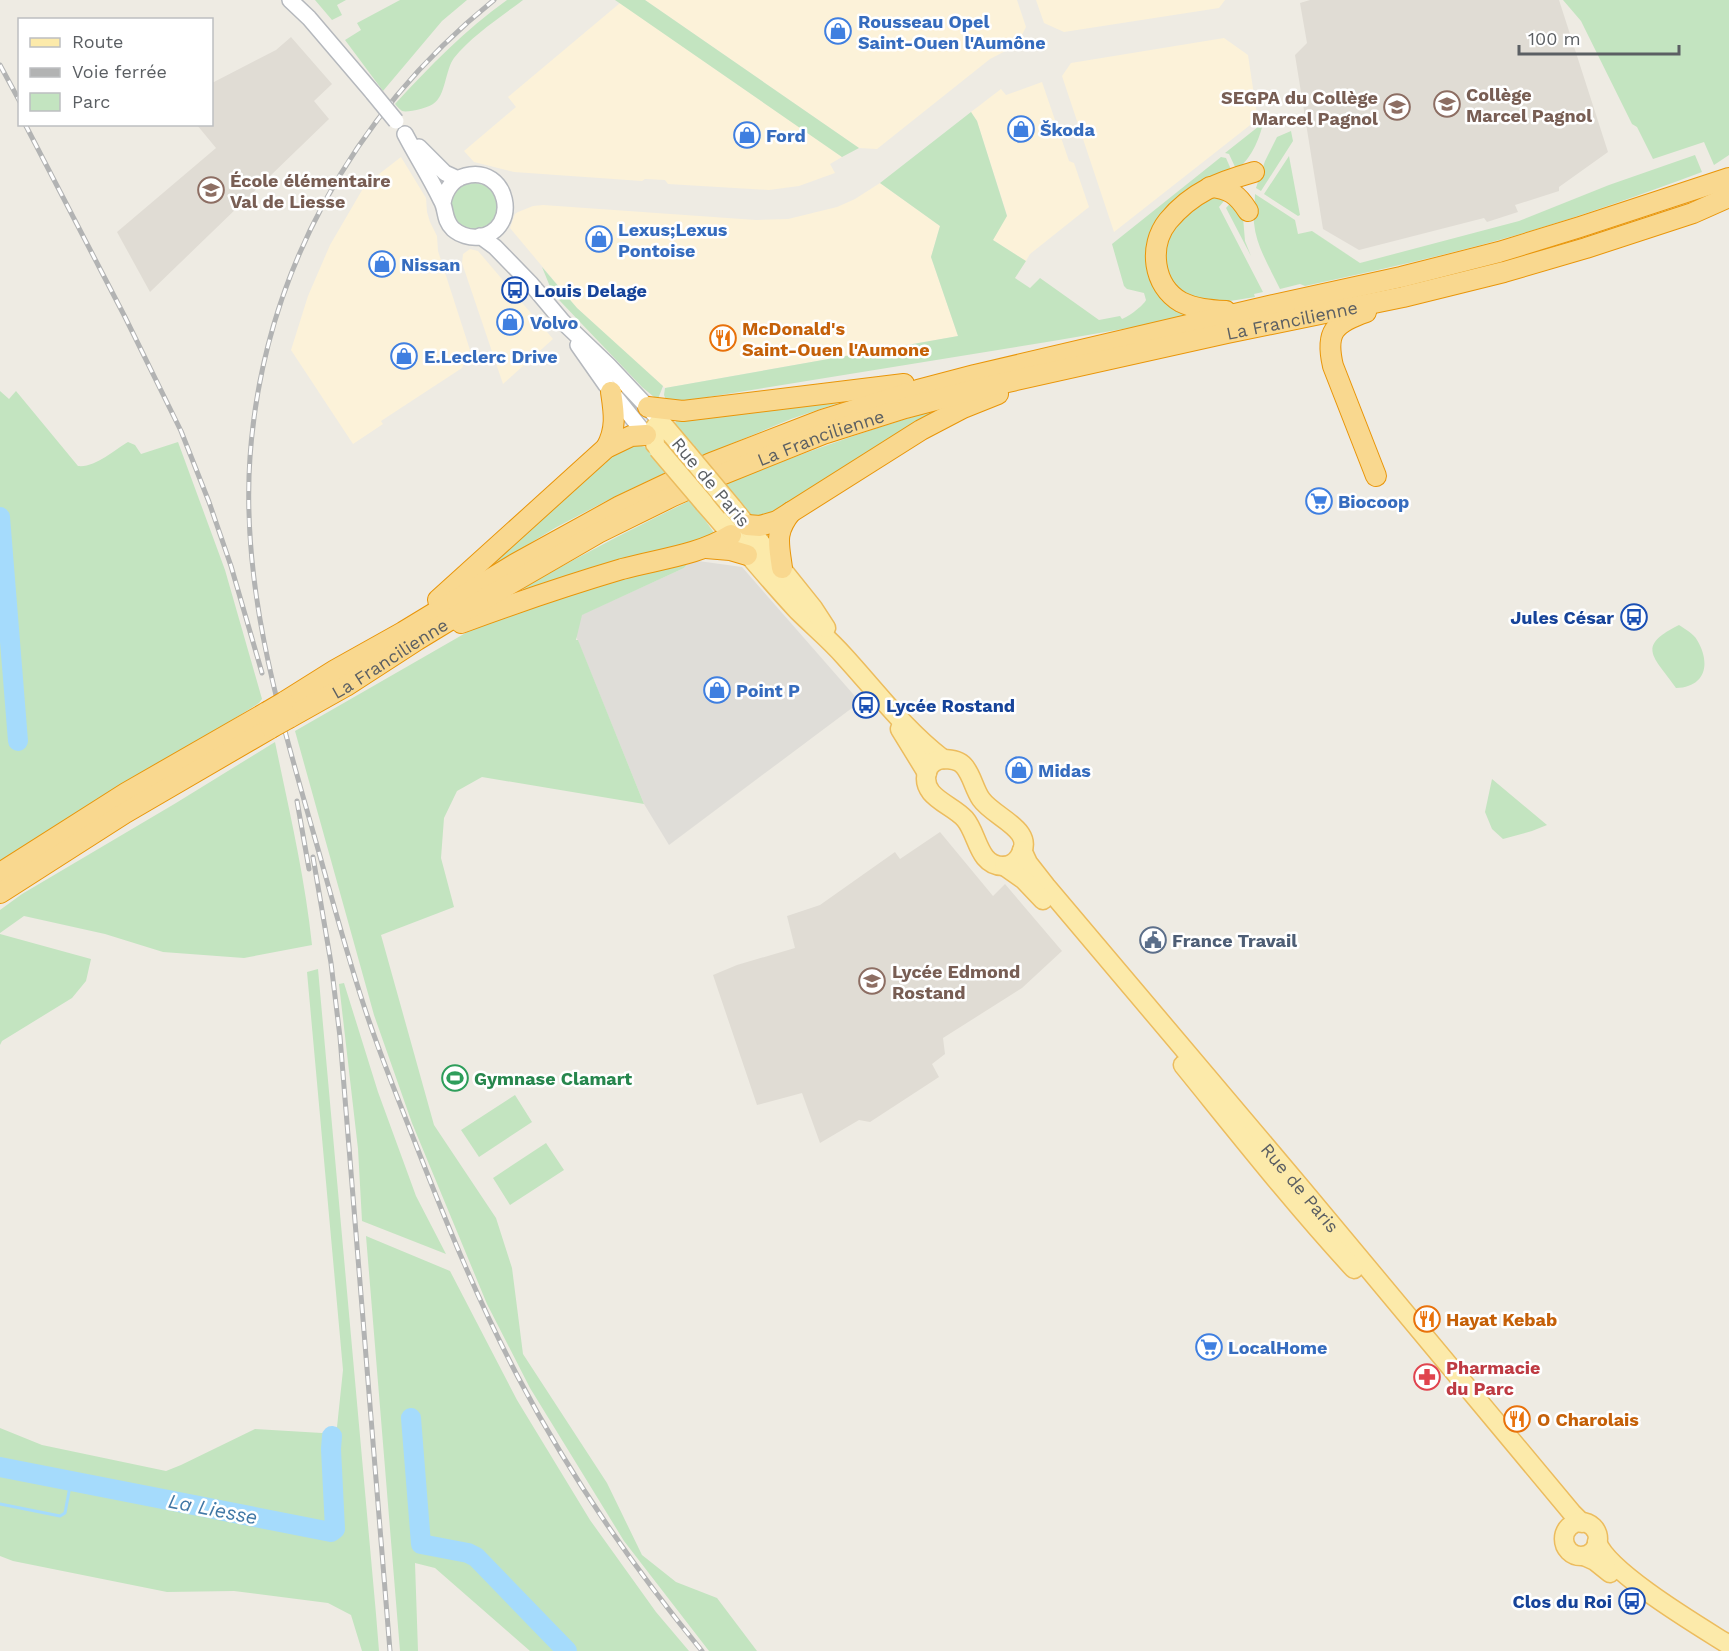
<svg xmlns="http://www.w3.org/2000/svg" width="1729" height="1651" font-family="'Work Sans',sans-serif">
	<rect width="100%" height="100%" fill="#eeebe3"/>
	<path fill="#fcf2d9" d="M645 0H1017L1026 27 1017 45 990 59 877 149 859 148Z
		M1036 0H1225L1219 8 1064 32 1044 23Z
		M620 3 842 157 830 164 835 173 799 186 769 190 668 184 665 180 645 179 642 181 514 172 474 162 464 151 516 107 508 97Z
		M1224 38 1248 55 1257 115 1254 122 1114 232 1062 76 1071 63Z
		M1042 82 1069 161 1074 163 1089 207 1030 254 1026 261 993 240 1007 215 977 121 971 112 1001 89 1006 95Z
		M401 157 426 198 427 212 430 222 437 236 438 251 470 350 462 368 381 421 383 424 353 444 291 350 308 296 330 245 365 185Z
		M880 183 940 226 931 257 958 336 665 388 577 308 510 228 515 214 518 212 533 206 543 205 756 220 788 219 837 207 855 199Z
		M470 249 478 251 553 339 503 384 462 263 463 254Z"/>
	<path fill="#dfddd8" d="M691 560 742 567 860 702 669 845 644 804 576 636 581 615 684 568Z"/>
	<path fill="#e0dcd4" d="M1310 0H1559L1608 152 1559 187V191L1515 205 1518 212 1487 222 1484 218 1359 250 1323 229 1295 55 1307 43 1300 3Z
		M291 37 332 84 314 101 329 119 150 292 117 232 216 148 197 125 212 124V83L276 50Z
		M940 832 993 896 1005 884 1062 951 1022 988 943 1038 945 1054 932 1064 939 1077 870 1122 859 1120 820 1143 802 1093 757 1105 713 975 737 965 795 948 787 916 820 905 895 852 900 859Z"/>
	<path fill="#c3e4c0" d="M315 0H346L337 5 342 15 332 20Z
		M400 0H467L442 21 383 91 345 40 361 30 357 23Z
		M507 0H523C502 16 470 37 454 58 445 70 446 96 433 104 428 108 407 113 402 111 399 109 397 106 395 104 430 66 465 30 507 0Z
		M615 0H645L859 148 842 157Z
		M1563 0H1729V155L1714 165 1704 142 1653 159 1637 127 1632 124 1581 21Z
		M971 112 977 121 1007 216 993 240 1026 261 1015 278 1030 288 1040 278 1099 320 1120 316 1122 319C1128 317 1143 306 1146 300L1144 293 1127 289 1124 286 1112 244 1221 157 1226 158 1233 174 1150 244 1190 312 1181 319 1053 341 696 399 670 402 666 400 664 395 665 388 958 336 931 257 940 226 880 183Z
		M1263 123C1260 138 1250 162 1236 169L1229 154 1225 153Z
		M1291 131 1293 141 1261 191 1256 188 1265 161 1277 137Z
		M1695 155 1702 172C1643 194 1584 215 1524 233 1452 254 1379 270 1305 286L1300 284 1280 289C1270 268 1256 246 1254 223 1253 213 1255 204 1255 194L1295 220 1298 234 1312 231 1360 263 1519 221 1609 185Z
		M1289 156 1300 215 1298 216 1264 194Z
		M450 207a24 24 0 1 1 48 0a24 24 0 1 1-48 0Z
		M1229 195 1219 207 1263 292 1254 294 1255 297 1224 302 1208 303 1177 290 1162 260 1172 229 1208 196Z
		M1234 199 1243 217 1245 241 1251 256 1226 208Z
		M542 267 577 308 663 386 658 399 654 397 642 387 560 301 551 289Z
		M0 391 9 399 16 391 78 466C95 468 114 450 128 442L135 445 141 454 178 442 225 570 262 699 259 703 0 866Z
		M838 399V403L791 419 702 456 674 424 678 419Z
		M947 407 767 517H753L725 484C798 455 871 428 947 407Z
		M635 444 645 447 667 472 606 501 555 528 480 574 610 453Z
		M691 500 717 537 635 557 607 563 525 591 524 588C578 556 634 528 691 500Z
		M691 560 684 568 582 615 576 640H578L644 804 482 777 457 791 444 818 441 858 454 907 381 935 434 1125 496 1218 512 1268 523 1354 607 1483 642 1555 676 1582 717 1598 757 1651H709L624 1541 530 1388 487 1304 412 1123 374 1015 295 731 483 623 551 599Z
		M1679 625C1685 629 1694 634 1697 640 1711 663 1706 687 1676 688 1654 656 1635 647 1679 625Z
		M275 742C289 810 305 877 312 945L244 958 163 952 105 934 24 916 0 933V910L22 894 176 803Z
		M1492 779 1547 825 1532 831 1503 839 1492 829 1485 812Z
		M0 934 91 959 86 981 72 998 2 1041 0 1045Z
		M318 969 376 1614 379 1651H362L351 1615 328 1603 234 1591 167 1592 13 1561 0 1556V1428L42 1445 166 1471 181 1465 255 1429 322 1433 337 1427 343 1370 307 972Z
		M344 983 378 1092 416 1196 446 1254 362 1221 358 1149 339 984Z
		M515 1095 532 1122 479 1157 461 1130Z
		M546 1143 564 1170 510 1205 493 1178Z
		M366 1236 450 1271 517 1400 590 1520 656 1612 689 1651H530L435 1568 415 1563 418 1651H400Z"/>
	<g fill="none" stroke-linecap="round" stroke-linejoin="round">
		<path stroke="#a5dbfc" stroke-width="3" d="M0 1504 60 1516 65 1513 71 1481"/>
		<path stroke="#a5dbfc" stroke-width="20" d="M0 517 18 741
			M411 1418 421 1544 468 1553 476 1557 567 1651
			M0 1467 331 1532 335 1529 331 1449 332 1436"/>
		<g stroke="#b5b8bd" stroke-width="18">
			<path id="secondary" d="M290 0 309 18 373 93
				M405 134C417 157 430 177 441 200 447 210 443 219 453 229 460 235 470 238 479 237 522 230 508 164 465 176 453 179 445 190 443 203
				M419 147 445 173 458 179
				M480 236 495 247 531 284 563 322 608 365 654 414
				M578 345 606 385 646 435"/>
		</g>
		<g stroke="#ecbc5e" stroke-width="21">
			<g id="primary">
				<path d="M655 444 654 429 660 421 687 453"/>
				<path d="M704 503C736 539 765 576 798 611 813 626 830 640 844 656 876 691 905 730 943 759"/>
				<path d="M732 507 813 608 826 628"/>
				<path d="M900 729 927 773"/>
				<path d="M943 759C951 759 959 760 964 766 972 775 974 789 981 799 994 818 1038 830 1019 857 1015 863 1010 866 1003 866 978 866 978 834 965 819 952 804 920 797 927 772 929 764 935 760 943 759Z"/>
				<path id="s1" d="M1022 850 1028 863 1046 886 1302 1189 1572 1513 1582 1523"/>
				<path d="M1004 866 1024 880 1043 900"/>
				<path d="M1183 1065C1239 1134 1294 1204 1354 1269"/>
				<circle cx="1581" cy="1539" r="17"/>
				<path d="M1597 1542C1609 1573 1699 1626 1729 1645"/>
				<path d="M1584 1556 1595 1561 1610 1573"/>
			</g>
		</g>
		<g stroke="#e99508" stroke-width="22">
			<g id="highway">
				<path d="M1210 187C1229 188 1238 195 1248 211"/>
				<path d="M1226 311C1210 310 1195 309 1181 302 1153 286 1148 246 1168 221 1192 192 1219 182 1254 172"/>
				<path d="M1366 312C1334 323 1325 332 1333 366L1376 476"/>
				<path d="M648 407 683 411 904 384"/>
				<path d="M606 448C617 429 614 412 611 392"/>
				<path d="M747 525 760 526 777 521 921 430 963 408 998 394"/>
				<path d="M706 548 730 550 747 555"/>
				<path d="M782 568C779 544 774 533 791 512"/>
				<path d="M438 600 606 448 631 436 646 435"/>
				<path d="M461 623C515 603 568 585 622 569 659 559 699 555 731 535"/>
				<path d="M284 702 335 670 403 632 515 564 620 506 711 463 822 420 918 390 975 375 1269 306 1401 277 1499 252 1580 227 1729 178"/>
				<path id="s2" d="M289 718 346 686 417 640 491 595 598 533 673 496 716 477 823 434 905 408 985 387 1227 333 1403 297 1504 272 1586 248 1693 213 1729 197"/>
				<path d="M0 873 126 793 267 712"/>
				<path d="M0 893 125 813 271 728"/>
			</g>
		</g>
		<use href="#secondary" stroke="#fff" stroke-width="15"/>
		<use href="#primary" stroke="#fceaaa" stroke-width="18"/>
		<use href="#highway" stroke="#f9d88f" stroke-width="20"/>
		<g stroke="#b2b3b3" stroke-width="5">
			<path id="rail" d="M494 0C353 114 263 275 250 457 241 587 279 712 314 835 330 891 345 948 363 1003 379 1053 399 1101 418 1150 448 1227 479 1303 518 1377 569 1474 632 1566 702 1651
				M0 65 20 102
				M25 124 125 317 181 431 209 502 231 566 262 673
				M297 801 309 869
				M313 857 331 963 340 1037 390 1651"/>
		</g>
		<use href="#rail" stroke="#fff" stroke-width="3" stroke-dasharray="9" stroke-linecap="butt"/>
		<g stroke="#b5b8bd" stroke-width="18" stroke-linecap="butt">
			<path id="secondary-bridge" d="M373 93 396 121"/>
		</g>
		<g stroke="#ecbc5e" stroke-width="21" stroke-linecap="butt">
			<path id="primary-bridge" d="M658 449 704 503
				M687 453 732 507"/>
		</g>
		<g stroke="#e99508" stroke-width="22" stroke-linecap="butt">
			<path id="highway-bridge" d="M267 712 284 702
				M271 728 289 718"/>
		</g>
		<use href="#secondary-bridge" stroke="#fff" stroke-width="15"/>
		<use href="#primary-bridge" stroke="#fceaaa" stroke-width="18"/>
		<use href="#highway-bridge" stroke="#f9d88f" stroke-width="20"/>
	</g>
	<defs>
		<g id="shop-ring" transform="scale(1.35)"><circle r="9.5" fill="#fff" stroke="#3f7fe0" stroke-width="1.5"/><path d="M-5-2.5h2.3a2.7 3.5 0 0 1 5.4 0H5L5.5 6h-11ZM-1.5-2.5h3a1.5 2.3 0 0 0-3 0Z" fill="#3f7fe0"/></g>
		<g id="school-ring" transform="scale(1.35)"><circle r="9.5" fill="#fff" stroke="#8d6e63" stroke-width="1.5"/><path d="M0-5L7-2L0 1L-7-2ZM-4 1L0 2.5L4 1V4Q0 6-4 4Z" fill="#8d6e63"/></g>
		<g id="bus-ring" transform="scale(1.35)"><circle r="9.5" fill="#fff" stroke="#1a4fb4" stroke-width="1.5"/><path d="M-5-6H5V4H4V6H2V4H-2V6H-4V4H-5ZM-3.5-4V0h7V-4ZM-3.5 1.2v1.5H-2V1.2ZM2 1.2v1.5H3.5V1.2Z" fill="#1a4fb4"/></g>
		<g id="restaurant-ring" transform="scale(1.35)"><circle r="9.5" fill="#fff" stroke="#e8710a" stroke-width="1.5"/><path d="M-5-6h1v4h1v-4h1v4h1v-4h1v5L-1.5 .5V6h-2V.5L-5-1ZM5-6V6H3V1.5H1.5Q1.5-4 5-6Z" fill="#e8710a"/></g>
		<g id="supermarket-ring" transform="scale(1.35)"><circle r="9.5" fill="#fff" stroke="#3f7fe0" stroke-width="1.5"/><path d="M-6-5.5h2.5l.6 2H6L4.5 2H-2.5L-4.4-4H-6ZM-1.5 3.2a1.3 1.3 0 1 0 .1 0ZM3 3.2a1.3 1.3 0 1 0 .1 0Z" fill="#3f7fe0"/></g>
		<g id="civic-ring" transform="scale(1.35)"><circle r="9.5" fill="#fff" stroke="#5c6f8a" stroke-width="1.5"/><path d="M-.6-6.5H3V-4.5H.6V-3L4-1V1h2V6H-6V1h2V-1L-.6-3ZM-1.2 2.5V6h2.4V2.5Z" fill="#5c6f8a"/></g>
		<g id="stadium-ring" transform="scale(1.35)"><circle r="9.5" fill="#fff" stroke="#2e9e5b" stroke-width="1.5"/><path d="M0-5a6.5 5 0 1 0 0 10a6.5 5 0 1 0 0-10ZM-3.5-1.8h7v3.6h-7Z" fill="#2e9e5b"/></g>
		<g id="pharmacy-ring" transform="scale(1.35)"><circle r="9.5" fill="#fff" stroke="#e0444e" stroke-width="1.5"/><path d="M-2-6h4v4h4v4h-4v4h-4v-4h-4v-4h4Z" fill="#e0444e"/></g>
	</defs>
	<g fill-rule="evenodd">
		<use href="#shop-ring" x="838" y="31"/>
		<use href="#school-ring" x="1447" y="104"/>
		<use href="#school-ring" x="1397" y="107"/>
		<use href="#shop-ring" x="1021" y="129"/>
		<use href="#shop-ring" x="747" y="135"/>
		<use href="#school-ring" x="211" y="190"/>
		<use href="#shop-ring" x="599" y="239"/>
		<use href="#shop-ring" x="382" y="264"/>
		<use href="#bus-ring" x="515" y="290"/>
		<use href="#shop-ring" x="510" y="322"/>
		<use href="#restaurant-ring" x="723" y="338"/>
		<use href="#shop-ring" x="404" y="356"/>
		<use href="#supermarket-ring" x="1319" y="501"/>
		<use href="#bus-ring" x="1634" y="617"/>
		<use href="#shop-ring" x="717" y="690"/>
		<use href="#bus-ring" x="866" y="705"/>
		<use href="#shop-ring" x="1019" y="770"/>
		<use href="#civic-ring" x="1153" y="940"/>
		<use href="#school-ring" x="872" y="981"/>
		<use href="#stadium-ring" x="455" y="1078"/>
		<use href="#restaurant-ring" x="1427" y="1319"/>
		<use href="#supermarket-ring" x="1209" y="1347"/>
		<use href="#pharmacy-ring" x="1427" y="1377"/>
		<use href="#restaurant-ring" x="1517" y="1419"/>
		<use href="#bus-ring" x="1632" y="1601"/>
	</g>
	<g text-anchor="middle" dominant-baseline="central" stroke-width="5" stroke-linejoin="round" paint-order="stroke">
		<g font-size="18" font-weight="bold" fill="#366cbe" stroke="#fff" text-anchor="start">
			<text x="858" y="21">Rousseau Opel<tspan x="858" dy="21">Saint-Ouen l'Aumône</tspan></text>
			<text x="1040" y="129">Škoda</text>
			<text x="766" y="135">Ford</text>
			<text x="618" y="229">Lexus;Lexus<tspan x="618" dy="21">Pontoise</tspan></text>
			<text x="401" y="264">Nissan</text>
			<text x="530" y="322">Volvo</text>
			<text x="424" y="356">E.Leclerc Drive</text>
			<text x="1338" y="501">Biocoop</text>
			<text x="736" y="690">Point P</text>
			<text x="1038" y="770">Midas</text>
			<text x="1228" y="1347">LocalHome</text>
		</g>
		<g font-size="18" font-weight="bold" fill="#785e54" stroke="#fff" text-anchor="start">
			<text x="1466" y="94">Collège<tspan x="1466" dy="21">Marcel Pagnol</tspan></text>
			<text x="1378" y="97" text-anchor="end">SEGPA du Collège<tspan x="1378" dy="21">Marcel Pagnol</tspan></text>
			<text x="230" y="180">École élémentaire<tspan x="230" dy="21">Val de Liesse</tspan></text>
			<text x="892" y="971">Lycée Edmond<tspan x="892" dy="21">Rostand</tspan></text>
		</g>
		<g font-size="18" font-weight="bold" fill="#164399" stroke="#fff" text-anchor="start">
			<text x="534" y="290">Louis Delage</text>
			<text x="1614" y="617" text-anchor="end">Jules César</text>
			<text x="886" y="705">Lycée Rostand</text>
			<text x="1612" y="1601" text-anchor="end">Clos du Roi</text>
		</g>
		<g font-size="18" fill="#5b5f63" stroke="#fff">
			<text stroke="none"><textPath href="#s2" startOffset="1089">La Francilienne</textPath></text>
			<text stroke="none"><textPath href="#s2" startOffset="603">La Francilienne</textPath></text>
			<text transform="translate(711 482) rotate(50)">Rue de Paris</text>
			<text stroke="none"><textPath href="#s2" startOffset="117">La Francilienne</textPath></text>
			<text stroke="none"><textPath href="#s1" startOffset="438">Rue de Paris</textPath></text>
		</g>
		<g font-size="18" font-weight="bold" fill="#c56008" stroke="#fff" text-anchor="start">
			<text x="742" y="328">McDonald's<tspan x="742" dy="21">Saint-Ouen l'Aumone</tspan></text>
			<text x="1446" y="1319">Hayat Kebab</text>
			<text x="1537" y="1419">O Charolais</text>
		</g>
		<g font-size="18" font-weight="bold" fill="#4e5e75" stroke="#fff" text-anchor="start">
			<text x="1172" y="940">France Travail</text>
		</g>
		<g font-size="18" font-weight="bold" fill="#27864d" stroke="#fff" text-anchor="start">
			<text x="474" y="1078">Gymnase Clamart</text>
		</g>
		<g font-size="18" font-weight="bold" fill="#be3a42" stroke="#fff" text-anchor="start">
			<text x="1446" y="1367">Pharmacie<tspan x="1446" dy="21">du Parc</tspan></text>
		</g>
		<g font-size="20" font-style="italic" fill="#4077a5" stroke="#fff">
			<text transform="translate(213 1509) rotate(11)">La Liesse</text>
		</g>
	</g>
	<rect x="18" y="18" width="195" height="108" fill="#ffffff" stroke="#bdbfc1" stroke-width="1.5"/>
	<rect x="30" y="38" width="30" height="9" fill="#fceaaa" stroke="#bdbfc1" stroke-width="1.5"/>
	<text x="72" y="48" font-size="18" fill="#5b5f63">Route</text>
	<rect x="30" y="68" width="30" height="9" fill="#b2b3b3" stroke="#bdbfc1" stroke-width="1.5"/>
	<text x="72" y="78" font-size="18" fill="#5b5f63">Voie ferrée</text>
	<rect x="30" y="93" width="30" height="18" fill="#c3e4c0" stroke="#bdbfc1" stroke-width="1.5"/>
	<text x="72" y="108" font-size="18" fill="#5b5f63">Parc</text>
	<path d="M1519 45v9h160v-9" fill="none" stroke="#5b5f63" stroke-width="3"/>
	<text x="1528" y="45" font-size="18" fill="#5b5f63" stroke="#ffffff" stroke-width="4.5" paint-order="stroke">100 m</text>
</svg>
